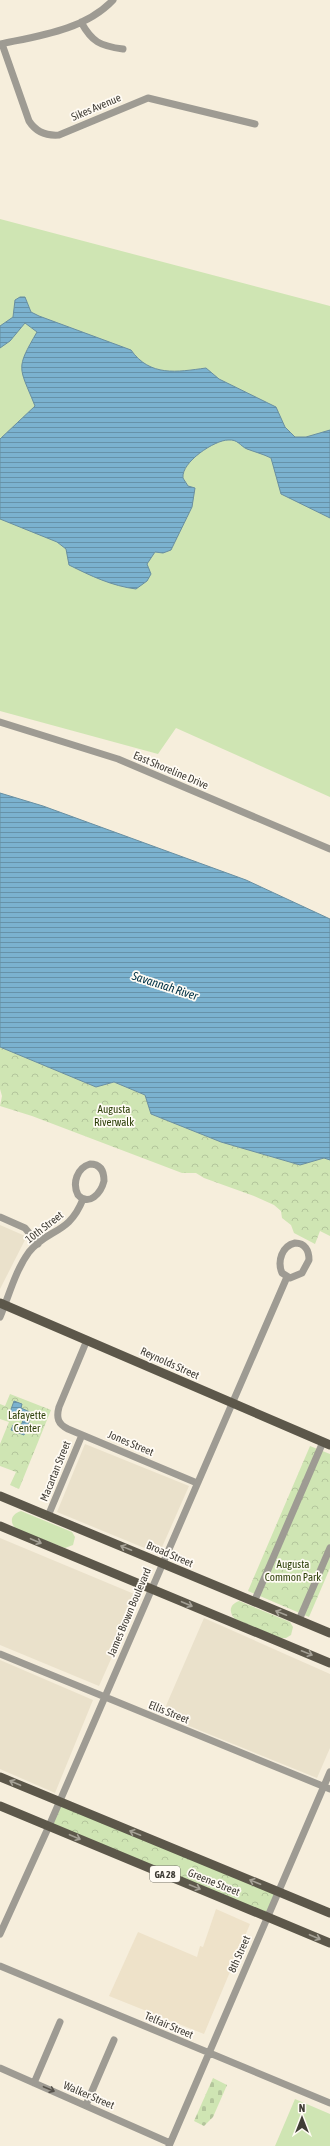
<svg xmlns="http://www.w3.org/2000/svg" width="330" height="2146" font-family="'Asap Condensed',sans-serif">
	<defs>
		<pattern id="forest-crowns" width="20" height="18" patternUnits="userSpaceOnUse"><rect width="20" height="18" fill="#cfe5b3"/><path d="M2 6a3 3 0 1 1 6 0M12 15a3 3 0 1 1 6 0" fill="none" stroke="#b3c59b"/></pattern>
		<pattern id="cemetery-stones" width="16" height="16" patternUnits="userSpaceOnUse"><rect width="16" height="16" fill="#cfe5b3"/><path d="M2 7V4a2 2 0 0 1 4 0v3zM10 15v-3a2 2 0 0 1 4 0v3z" fill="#b3c59b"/></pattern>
		<pattern id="water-rules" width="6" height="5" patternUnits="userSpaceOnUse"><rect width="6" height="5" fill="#7bb2cf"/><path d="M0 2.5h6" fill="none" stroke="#6692a9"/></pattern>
	</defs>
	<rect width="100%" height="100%" fill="#f6eedc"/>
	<path fill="#eae1cb" d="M0 1225 23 1235 26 1238 0 1289Z
		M85 1444 189 1486 159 1554 57 1512Z
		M0 1538 139 1596 99 1686 0 1645Z
		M204 1618 330 1674V1748L317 1778 162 1715Z
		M0 1660 93 1700 55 1793 0 1769Z"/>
	<path fill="#eee2c9" d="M216 1909 250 1924 204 2034 109 1996 138 1932 197 1957 200 1946 203 1947Z"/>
	<path fill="#cfe5b3" d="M0 219 330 306V797L176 728 158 754 0 711Z
		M21 1511 72 1532 75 1537 73 1545 65 1548 16 1529C9 1522 11 1514 21 1511Z
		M295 2099 330 2114V2146H275Z"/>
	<path fill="url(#forest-crowns)" d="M0 1047 96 1087 114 1082 145 1095 151 1114 221 1142 300 1165 324 1158 330 1160V1236L320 1231 315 1244 294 1233 291 1225 282 1218 281 1211 274 1205 254 1196 204 1178 196 1173H182L32 1116 0 1106 2 1096 0 1089Z
		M10 1394 51 1410 19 1489 10 1485 16 1472 0 1466V1444L9 1422 0 1419V1404L5 1406Z
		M310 1446 330 1454V1568L309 1617 248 1591Z
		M239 1601 290 1622 293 1627 291 1635 286 1638H280L235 1619C228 1612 230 1604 239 1601Z
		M59 1802 278 1892 267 1917 49 1826Z"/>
	<path fill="url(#cemetery-stones)" d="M213 2078 227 2085 213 2117 204 2126 194 2121Z"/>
	<path fill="url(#water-rules)" stroke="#698fa1" d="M20 297H25L31 312 39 316 131 350C150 377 177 372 206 368L219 379 276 407 285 427 295 437H306L330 430V518L281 494 271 458C263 454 255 452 247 449 240 446 238 439 228 440 215 440 181 462 183 478 184 480 187 484 188 486L195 488 192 507 171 550 163 553 155 552 147 564 151 574 147 581 136 589C112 586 91 576 69 565L66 549 57 542 0 519V439L35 406C19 366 15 370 37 332L25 323 10 341 0 348V326L13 317 15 300Z
		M0 793 43 806 246 880 330 919V1160L324 1158 300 1165 221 1142 151 1114 145 1095 114 1082 96 1087 0 1047Z
		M14 1401 22 1404 21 1408 39 1416 38 1420 31 1417 24 1435 11 1430 13 1425 20 1428 24 1418 10 1412Z"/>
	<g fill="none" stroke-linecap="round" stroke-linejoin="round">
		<path stroke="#9e9b93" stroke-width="7" d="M81 22C92 42 100 46 123 49
			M0 44C38 36 85 30 113 0
			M2 44 29 121C36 132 46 136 59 135L148 98 255 124
			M0 722 118 759 330 849
			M90 1164C101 1164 104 1172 104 1181 101 1193 89 1207 78 1195 72 1183 77 1168 90 1164Z
			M0 1217 25 1228 38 1244
			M295 1243C305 1243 309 1250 309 1260L302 1273 290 1278 282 1273C277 1261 282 1246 295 1243Z
			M0 1317C9 1296 15 1271 29 1252 48 1228 69 1235 83 1199
			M87 1340 59 1407C56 1418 58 1424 68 1429L197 1483
			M48 1516 82 1435
			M254 1602 323 1442
			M299 1620 330 1548
			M0 1654 330 1789
			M0 1934 49 1826 287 1277
			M0 1966 330 2103
			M0 2068 170 2143
			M34 2083 60 2022
			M86 2105 114 2040
			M169 2146 330 1772"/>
		<path stroke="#5c574a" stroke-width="9" d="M0 1303 330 1445
			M0 1496 330 1633
			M0 1526 330 1663
			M0 1777 330 1913
			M0 1806 330 1943"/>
	</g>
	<defs><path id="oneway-shaft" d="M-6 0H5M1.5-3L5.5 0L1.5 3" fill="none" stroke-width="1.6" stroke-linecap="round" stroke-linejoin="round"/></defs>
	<g stroke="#a5a196">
		<use href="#oneway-shaft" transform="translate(36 1541) rotate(23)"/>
		<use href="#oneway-shaft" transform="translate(126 1548) rotate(-158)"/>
		<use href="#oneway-shaft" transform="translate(187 1604) rotate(23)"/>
		<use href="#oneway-shaft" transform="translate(281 1613) rotate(-158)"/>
		<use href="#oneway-shaft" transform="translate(307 1653) rotate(22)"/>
		<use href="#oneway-shaft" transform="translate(15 1783) rotate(-157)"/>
		<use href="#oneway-shaft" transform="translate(135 1833) rotate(-158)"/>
		<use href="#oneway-shaft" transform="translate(75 1837) rotate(23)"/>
		<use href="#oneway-shaft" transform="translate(255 1882) rotate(-158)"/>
		<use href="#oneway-shaft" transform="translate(195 1887) rotate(22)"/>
		<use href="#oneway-shaft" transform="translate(315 1937) rotate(23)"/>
	</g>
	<use stroke="#58544d" href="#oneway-shaft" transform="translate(49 2089) rotate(23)"/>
	<g text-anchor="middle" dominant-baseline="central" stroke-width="3.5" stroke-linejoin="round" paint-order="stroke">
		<rect fill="#fffbf4" stroke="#79766f" stroke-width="1" x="150" y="1866" width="30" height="16" rx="3"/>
		<g font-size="10" font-weight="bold" fill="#403d36">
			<text x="165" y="1874">GA 28</text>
		</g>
		<g font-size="11" fill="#403d36" stroke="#fffbf4">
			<text transform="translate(96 107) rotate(-23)">Sikes Avenue</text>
			<text transform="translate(171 770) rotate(23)">East Shoreline Drive</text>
			<text transform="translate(44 1227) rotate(-38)">10th Street</text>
			<text transform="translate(170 1363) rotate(24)">Reynolds Street</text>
			<text transform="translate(131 1443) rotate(23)">Jones Street</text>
			<text transform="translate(55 1471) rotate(-68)">Macartan Street</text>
			<text transform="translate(170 1554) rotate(23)">Broad Street</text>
			<text transform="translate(129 1612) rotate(-67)">James Brown Boulevard</text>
			<text transform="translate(169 1712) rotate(22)">Ellis Street</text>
			<text transform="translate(214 1882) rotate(22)">Greene Street</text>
			<text transform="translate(239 1954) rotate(-66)">8th Street</text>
			<text transform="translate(169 2025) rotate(23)">Telfair Street</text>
			<text transform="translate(89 2095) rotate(23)">Walker Street</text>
		</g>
		<g font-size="11" fill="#2d4009" stroke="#fffbf4">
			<text x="114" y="1109">Augusta<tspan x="114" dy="13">Riverwalk</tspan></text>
			<text x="27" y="1415">Lafayette<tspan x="27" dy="13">Center</tspan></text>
			<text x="293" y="1564">Augusta<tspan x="293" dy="13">Common Park</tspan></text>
		</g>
		<g font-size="12" font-style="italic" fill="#003246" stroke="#fffbf4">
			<text transform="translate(165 986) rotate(18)">Savannah River</text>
		</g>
	</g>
	<g transform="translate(302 2118)" stroke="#fffbf4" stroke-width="3" paint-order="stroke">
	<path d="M0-3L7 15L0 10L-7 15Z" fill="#403d36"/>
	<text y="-6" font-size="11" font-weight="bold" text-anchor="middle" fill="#403d36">N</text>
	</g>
</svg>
